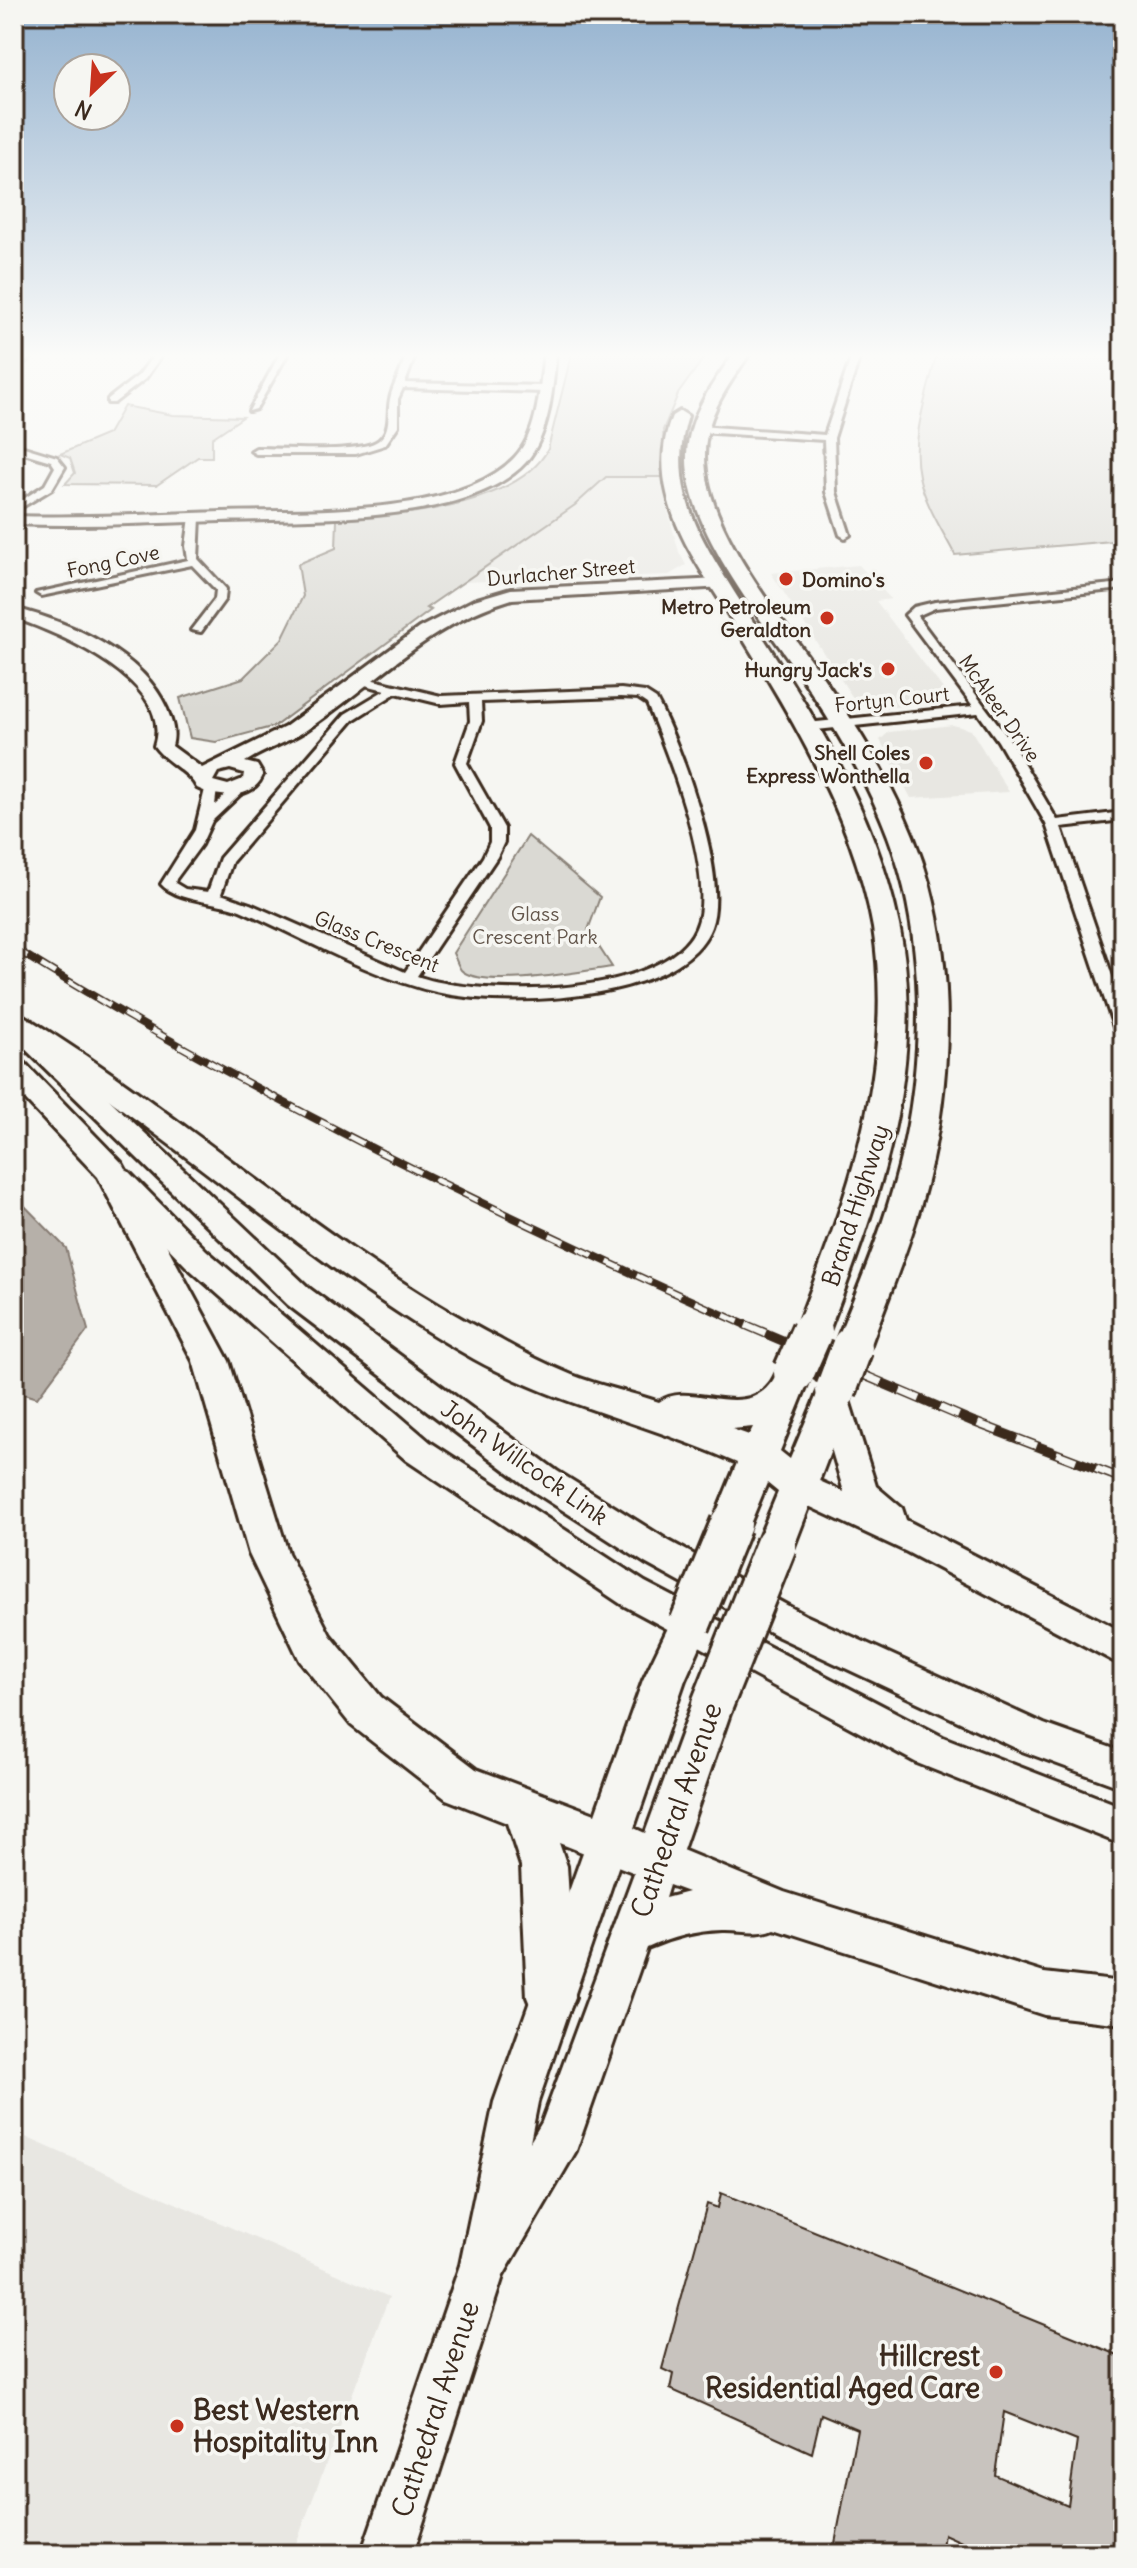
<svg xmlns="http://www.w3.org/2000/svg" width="1137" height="2568" font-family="Delius,sans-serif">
	<rect width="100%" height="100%" fill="#f6f6f2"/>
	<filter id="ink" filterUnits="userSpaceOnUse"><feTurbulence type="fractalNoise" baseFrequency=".0125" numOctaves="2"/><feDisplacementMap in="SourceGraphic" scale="16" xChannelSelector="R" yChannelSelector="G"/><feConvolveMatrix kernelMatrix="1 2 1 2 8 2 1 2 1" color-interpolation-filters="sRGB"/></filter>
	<g filter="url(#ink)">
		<path fill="#e8e7e2" d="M606 477H665L668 512 679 552 686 565 669 575 463 582 575 505Z
			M859 565 891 599 876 601 947 694 939 702 875 709 857 704 771 573Z
			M953 725 971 730 1009 792 911 798 880 740 889 732Z
			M14 2132 389 2297 292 2554H14Z"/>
		<path fill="#dad9d3" stroke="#8a8278" stroke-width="2" d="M572 352H708L678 394 663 430 665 477H606L575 505 426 608 431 610 275 726 216 742 190 738 180 698 243 678 282 639 303 596 298 564 336 548 337 520C394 517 519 506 548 449Z
			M937 352H1123V540L955 555C942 530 925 504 919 476 910 436 929 390 937 352Z
			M124 406 173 415 243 417 212 438V457H198L157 485 65 484 75 473 70 458 60 454 108 434Z
			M528 836 600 897 588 930 612 967C585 971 480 990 461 970 458 966 455 957 453 953Z"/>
		<path fill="#b6b0a9" stroke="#857a71" stroke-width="2" d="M14 1195 66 1248 88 1330 37 1398 14 1391Z"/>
		<path fill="#c8c3be" stroke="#3b2a1e" stroke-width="2" fill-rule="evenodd" d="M721 2193 1123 2357V2554H988L944 2534 941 2554H833L857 2429 821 2414 812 2453 670 2389 673 2374 662 2369 707 2204 718 2208ZM1004 2412 1077 2441 1068 2506 995 2475Z"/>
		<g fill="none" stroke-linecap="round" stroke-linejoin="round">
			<g stroke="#3b2a1e" stroke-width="6">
				<path id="street" d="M30 352H39L14 370V363Z
					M156 352H164L145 379 114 403H108V399L139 375Z
					M281 352H289L256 409 249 411Z
					M405 352H413V361L405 383 545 386 549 389 545 392 403 388 398 399V426L385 445 356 454H256L251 451 256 448C280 448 363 454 379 440 392 429 387 413 390 399 393 383 405 369 405 352Z
					M853 352H861L834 438 836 492 850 535 845 538 840 535 826 492 824 440 699 432 694 429 699 426 825 435Z
					M14 444 57 457 65 467 52 489 14 512V505L45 485 55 467 51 461 14 450Z
					M195 514 200 517 198 559 226 589 225 599 201 632 191 630 215 599 216 590 192 565 41 596 36 593 188 560 186 546 190 517Z
					M1123 583V589L935 608 917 616 1010 740 1057 820 1123 812V820L1061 827 1123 1008V1035L1115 1030 1046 824 998 741 978 713 807 731 801 727 807 723 973 706 905 615 914 607 935 602Z
					M357 676 441 696 621 689 645 692 656 699C681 745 730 878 711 927 682 1003 503 1008 436 992 368 976 304 938 240 910 217 901 177 902 161 884L195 830 206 785 217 788 215 805 237 784 248 787 212 821 201 845 176 879 175 883 185 889 208 892 220 858 345 714 385 690 353 682 351 680ZM396 693 441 704 469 702 470 721 455 763 490 828V842L483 857 405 972 250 904 221 894 232 862 353 720ZM621 697 638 698 647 704C667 752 718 879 696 928 665 999 478 998 417 976L497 857 504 842V828L467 763 482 721 481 702Z"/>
			</g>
			<g stroke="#3b2a1e" stroke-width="6">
				<path id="secondary" d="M544 352H556C553 387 550 434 526 462 468 526 302 518 221 521 152 523 83 527 14 524V516C83 518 152 514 221 512 302 509 457 519 515 457 539 432 540 384 544 352Z
					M720 579 725 581V587L512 599C429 623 375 684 305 731 286 743 264 750 245 762L257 765 263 775C253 800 218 799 197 788 189 771 166 763 154 746 175 682 59 633 14 618V608C69 622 143 653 167 709 172 722 176 732 172 746L202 768 285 727 419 628 474 600 511 589ZM230 769 244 773 243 779 228 785 213 781 218 772Z"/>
			</g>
			<g stroke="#3b2a1e" stroke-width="6">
				<path id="primary" d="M14 1016 23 1018 310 1289 557 1471 669 1541 805 1615 1044 1724 1123 1752V1788L1022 1751 779 1637 645 1563 533 1491 288 1305 14 1038Z
					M119 1169 129 1172 206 1250 430 1442 645 1582 943 1737 1123 1807V1845L917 1763 621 1604 406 1460 186 1266 109 1186 105 1179 109 1172Z
					M832 1384 843 1388 848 1397 876 1486 902 1508 906 1520 1123 1632V1666L907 1552 785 1495 780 1485 785 1475 797 1471 844 1492 816 1397 821 1388Z
					M607 1822 621 1827 627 1841 538 2102 530 2142 542 2122 644 1846 658 1840 784 1892 1044 1973 1123 1982V2024L1044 2015 773 1928C757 1935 739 1929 722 1930 694 1931 672 1937 647 1948L576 2151 503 2276 413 2554H361L460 2265 494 2102 587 1841 593 1827ZM669 1885 688 1892 665 1898Z"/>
			</g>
			<g stroke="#3b2a1e" stroke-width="6">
				<path id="highway" d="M735 352H751C729 384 705 415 705 455 704 533 791 628 833 692 874 752 911 816 930 886 957 989 950 1103 921 1204 907 1253 887 1300 870 1347L864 1357 852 1361 840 1357 834 1347C853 1300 873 1254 888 1205 920 1104 928 992 904 888 887 817 851 753 811 692 770 628 684 532 687 454 689 414 713 383 735 352Z
					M680 411 688 416C680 441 679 467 685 493 695 533 719 567 740 601 770 649 802 696 829 745 860 801 886 862 899 925 928 1067 879 1200 829 1331L824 1340 812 1344 800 1340 795 1331C846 1200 896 1071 873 928 862 865 836 803 806 747 779 695 747 646 717 596 697 564 675 531 667 493 661 467 662 441 672 416Z
					M14 1013 24 1016C188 1116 330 1251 501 1340 524 1353 548 1365 572 1375 600 1386 630 1392 659 1402 689 1379 741 1421 770 1384 775 1379 778 1369 781 1362L794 1358 807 1362 812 1372 780 1451 790 1459 823 1380 836 1376 849 1380 854 1390 790 1557 776 1562 762 1557 756 1545 778 1492 767 1483 745 1536 731 1540 717 1536 712 1524 737 1463C651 1424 557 1405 474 1359 309 1266 173 1135 14 1035ZM753 1427 749 1435 732 1429Z
					M14 1060 25 1063 122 1163 229 1361 288 1553 330 1635 381 1697 476 1769 595 1814 643 1680 676 1611 690 1606 704 1611 710 1624 685 1680 634 1828 645 1833 697 1691 712 1685 727 1691 733 1705 674 1876 658 1882 559 1843 567 1866 575 1997 568 2014 551 2021 534 2014 527 1997 521 1866 507 1823 446 1799 351 1725 300 1661 249 1554 193 1361 98 1177 14 1088Z"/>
			</g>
			<use href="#street" fill="#f6f6f2" fill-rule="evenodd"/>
			<use href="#secondary" fill="#f6f6f2" fill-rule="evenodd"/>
			<use href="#primary" fill="#f6f6f2" fill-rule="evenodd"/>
			<use href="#highway" fill="#f6f6f2" fill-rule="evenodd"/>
			<g stroke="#3b2a1e" stroke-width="8">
				<path id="rail-far1" d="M14 948C249 1094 498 1214 750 1327"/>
			</g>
			<g stroke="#3b2a1e" stroke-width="10">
				<path id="rail" d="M746 1325 974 1422 1123 1479"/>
			</g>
			<use href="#rail-far1" stroke="#f6f6f2" stroke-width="5" stroke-dasharray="16" stroke-linecap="butt"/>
			<use href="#rail" stroke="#f6f6f2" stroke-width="7" stroke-dasharray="21" stroke-linecap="butt"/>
			<g stroke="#3b2a1e" stroke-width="46" stroke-linecap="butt">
				<path id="highway-bridge" d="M794 1372 812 1331
					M836 1390 852 1347
					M690 1624 731 1524
					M712 1705 776 1545"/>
			</g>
			<use href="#highway-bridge" stroke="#f6f6f2" stroke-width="40"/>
		</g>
	</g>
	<linearGradient id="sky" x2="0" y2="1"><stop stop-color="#94b2cf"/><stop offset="0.5" stop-color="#fbfbf9"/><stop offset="1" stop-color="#fbfbf9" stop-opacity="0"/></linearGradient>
	<rect width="1137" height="711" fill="url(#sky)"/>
	<g fill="#c8321e" stroke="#f6f6f2" stroke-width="3">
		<circle cx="786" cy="579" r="8"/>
		<circle cx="827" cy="618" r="8"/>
		<circle cx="888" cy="669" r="8"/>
		<circle cx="926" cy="763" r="8"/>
		<circle cx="996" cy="2372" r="8"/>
		<circle cx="177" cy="2426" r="8"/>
	</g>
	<g text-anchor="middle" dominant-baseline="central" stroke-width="7" stroke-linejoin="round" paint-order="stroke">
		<g font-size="20" fill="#3b2a1e" stroke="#f6f6f2">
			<text transform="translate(113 561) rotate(-12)">Fong Cove</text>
			<text transform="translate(561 572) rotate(-5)">Durlacher Street</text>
			<text transform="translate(892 699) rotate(-6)">Fortyn Court</text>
			<text transform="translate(1000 708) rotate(55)">McAleer Drive</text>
			<text transform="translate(377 941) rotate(22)">Glass Crescent</text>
		</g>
		<g font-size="20" font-weight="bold" fill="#3b2a1e" stroke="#f6f6f2" text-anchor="end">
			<text x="802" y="579" text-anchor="start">Domino's</text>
			<text x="811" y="606">Metro Petroleum<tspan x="811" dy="23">Geraldton</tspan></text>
			<text x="872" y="669">Hungry Jack's</text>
			<text x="910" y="752">Shell Coles<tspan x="910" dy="23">Express Wonthella</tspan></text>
		</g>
		<g font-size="20" fill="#63564b" stroke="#f6f6f2">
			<text x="535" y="913">Glass<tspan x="535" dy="23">Crescent Park</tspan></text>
		</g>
		<g font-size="24" fill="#3b2a1e" stroke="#f6f6f2">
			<text transform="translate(855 1205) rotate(-72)">Brand Highway</text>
			<text transform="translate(525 1462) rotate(35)">John Willcock Link</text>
		</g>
		<g font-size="28" fill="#3b2a1e" stroke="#f6f6f2">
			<text transform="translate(676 1810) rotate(-71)">Cathedral Avenue</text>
			<text transform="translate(435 2409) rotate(-72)">Cathedral Avenue</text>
		</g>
		<g font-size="28" font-weight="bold" fill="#3b2a1e" stroke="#f6f6f2" text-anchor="end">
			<text x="980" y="2356">Hillcrest<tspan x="980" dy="32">Residential Aged Care</tspan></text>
			<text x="193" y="2410" text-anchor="start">Best Western<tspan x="193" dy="32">Hospitality Inn</tspan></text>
		</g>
	</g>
	<rect width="1137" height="2568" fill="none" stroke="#f6f6f2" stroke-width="48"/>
	<rect x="24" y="24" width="1089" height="2520" fill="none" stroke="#3b2a1e" stroke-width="3" filter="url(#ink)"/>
	<g transform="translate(92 92) rotate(205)"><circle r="38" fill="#f6f6f2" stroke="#aba49d" stroke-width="2"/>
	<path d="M0-6L14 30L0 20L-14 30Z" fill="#c8321e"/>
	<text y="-12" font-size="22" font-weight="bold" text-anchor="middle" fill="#3b2a1e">N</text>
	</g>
</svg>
